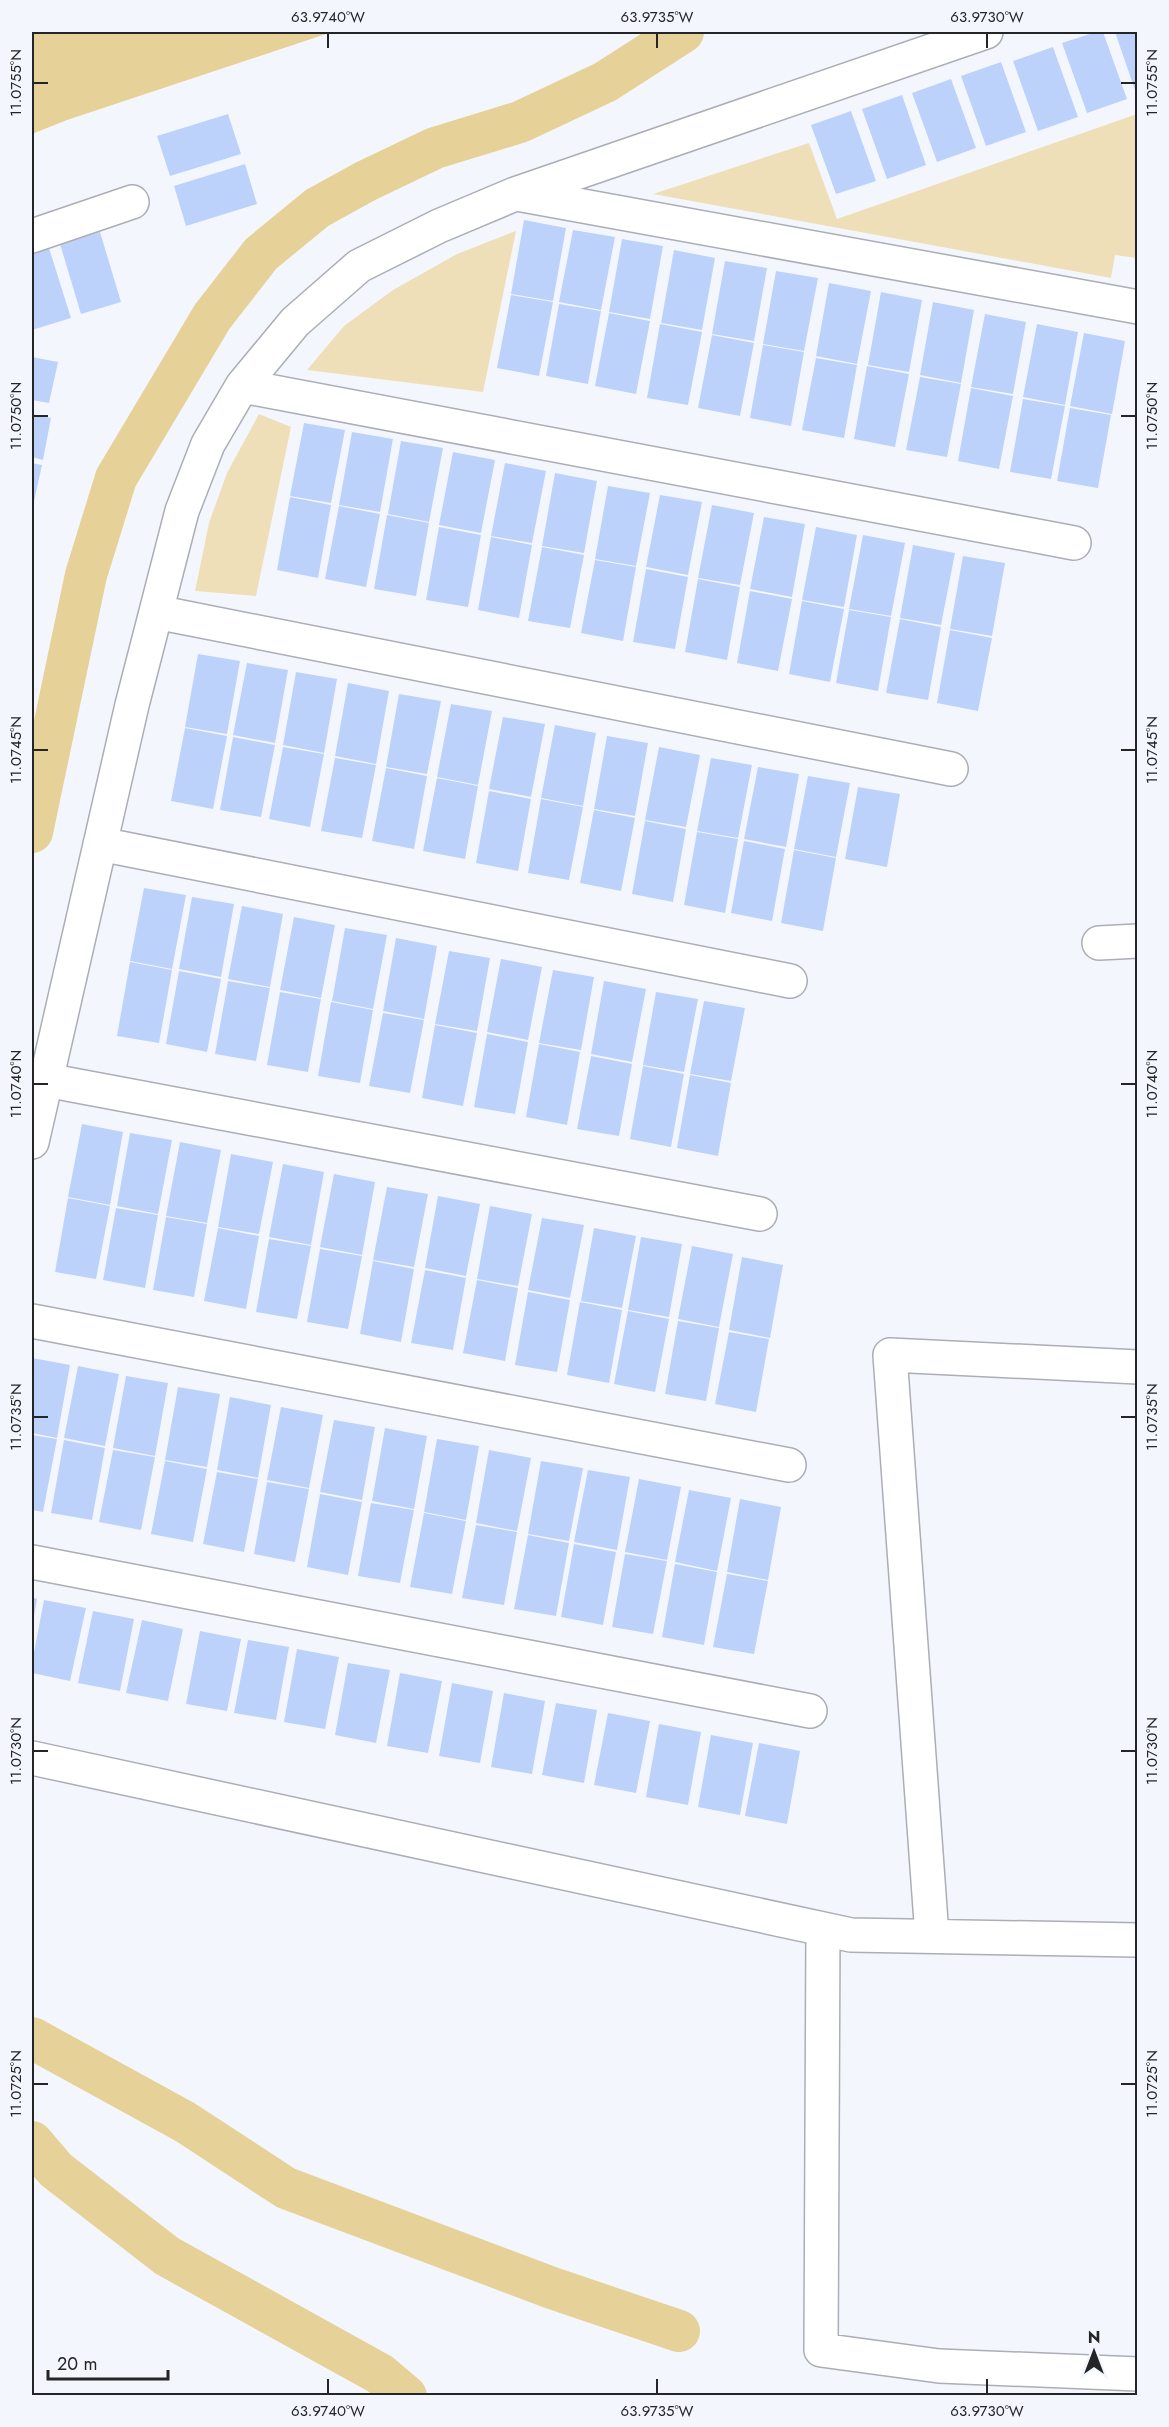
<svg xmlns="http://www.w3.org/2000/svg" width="1169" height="2427" font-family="Jost,sans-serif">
	<rect width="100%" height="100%" fill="#f3f7fd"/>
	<path fill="#eedfb8" d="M1137 114V258L1115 255 1111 278 653 194 809 143 837 219Z
		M516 231 483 392 307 370 344 326 393 290 457 254Z
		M259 414 291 427 256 596 195 591 209 523 227 473Z"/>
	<path fill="#e6d198" d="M32 32H332L67 120 32 134Z"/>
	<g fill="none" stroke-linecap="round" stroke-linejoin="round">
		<path stroke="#e6d198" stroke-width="42" d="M32 832 86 575 116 478 212 317 261 254 317 208 366 181 435 148 520 122 605 82 683 32
			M32 2038 185 2122 286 2188 552 2288 679 2331
			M32 2142 56 2170 167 2256 380 2374 406 2396"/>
	</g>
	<path fill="#bcd2fb" d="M1096 32H1103L1127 99 1087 113 1062 43Z
		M1115 32H1138V96H1137Z
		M1053 47 1078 117 1038 131 1013 61Z
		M1001 62 1026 132 986 146 961 76Z
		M951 79 976 148 937 162 912 93Z
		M902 95 926 165 887 179 862 109Z
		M851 111 876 181 836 194 811 125Z
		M228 114 241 154 170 176 157 136Z
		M245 164 257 204 186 226 174 186Z
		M524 220 566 228 553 301 511 294Z
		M573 230 615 237 601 310 559 302Z
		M100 232 121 302 81 314 60 244Z
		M622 239 663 246 650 319 609 312Z
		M49 248 71 318 32 330V253Z
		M674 250 715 258 702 330 661 323Z
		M725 261 767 268 754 341 712 334Z
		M776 271 818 278 804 351 763 344Z
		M829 283 871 291 857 364 816 356Z
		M881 292 922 300 909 372 868 365Z
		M511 295 553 302 539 376 497 368Z
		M933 302 974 310 961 383 920 375Z
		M559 304 601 311 588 384 546 376Z
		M609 313 650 321 636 394 595 386Z
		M985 314 1026 322 1013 394 971 387Z
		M660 324 702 332 688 405 647 398Z
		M1037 324 1078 332 1065 405 1023 397Z
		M1084 333 1125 341 1112 414 1070 406Z
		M712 335 754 343 740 416 698 408Z
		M763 345 804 352 791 426 750 418Z
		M32 357 58 362 49 403 32 400Z
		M816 358 857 365 844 438 802 430Z
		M867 366 909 374 895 447 854 439Z
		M920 377 961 384 947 457 906 450Z
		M971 388 1013 396 999 469 958 461Z
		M1023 399 1065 406 1051 479 1010 472Z
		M1070 408 1111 415 1098 488 1057 481Z
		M32 414 51 418 43 460 32 457Z
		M304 423 345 430 331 503 290 496Z
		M352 432 393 439 380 512 339 505Z
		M401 441 443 448 429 522 388 514Z
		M453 452 495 460 481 533 439 525Z
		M32 463 42 465 33 506 32 505Z
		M505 463 546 471 532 543 491 536Z
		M555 473 597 481 584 553 542 546Z
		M608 486 650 493 636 566 595 559Z
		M660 495 702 502 688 575 646 567Z
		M290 497 331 505 318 578 277 570Z
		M712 505 754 513 740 585 698 578Z
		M339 506 380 514 366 587 325 579Z
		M387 515 429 523 416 596 374 589Z
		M764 517 805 524 792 597 750 589Z
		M439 527 481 535 468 607 426 600Z
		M816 527 857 535 844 607 802 600Z
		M863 535 905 543 891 616 849 609Z
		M491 537 532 545 519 618 478 610Z
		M913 545 955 553 941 625 900 618Z
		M542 547 584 555 570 628 528 621Z
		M963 556 1005 563 992 636 950 629Z
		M595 560 636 567 623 641 581 633Z
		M646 569 688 577 675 649 633 642Z
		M698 579 740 587 727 660 685 652Z
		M750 591 792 599 778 671 737 663Z
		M802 601 844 609 830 682 789 674Z
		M849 610 891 617 878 691 836 683Z
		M900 619 941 627 928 700 886 693Z
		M950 630 992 638 978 711 937 703Z
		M198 654 240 661 227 734 185 727Z
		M247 663 288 670 275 743 233 735Z
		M296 672 337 679 324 753 283 745Z
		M348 683 389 691 376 764 335 756Z
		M399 694 441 701 427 774 386 767Z
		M451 704 492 711 478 785 437 777Z
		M503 717 545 724 531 797 489 789Z
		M555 725 596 733 583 806 541 798Z
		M185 728 227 736 213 809 171 801Z
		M607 736 648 743 635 816 594 809Z
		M233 737 275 745 261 817 220 810Z
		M283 747 324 754 310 827 269 819Z
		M659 747 700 755 686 827 645 820Z
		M335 758 376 765 362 838 321 831Z
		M711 758 752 765 738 838 697 831Z
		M758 767 799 774 786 847 744 839Z
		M386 768 427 776 414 849 372 841Z
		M808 776 850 783 836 857 794 849Z
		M437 778 478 786 465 859 423 851Z
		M858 787 900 794 887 867 845 859Z
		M489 791 531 799 518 871 476 863Z
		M541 799 583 807 569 880 528 873Z
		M594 810 635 818 621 891 580 883Z
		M645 821 686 829 673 902 632 894Z
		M697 832 738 839 725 913 684 905Z
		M744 841 785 849 772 921 731 913Z
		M794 850 836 858 823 931 781 923Z
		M144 888 186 895 172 969 130 961Z
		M192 897 234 904 221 977 179 969Z
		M242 906 283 914 270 987 228 979Z
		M294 917 335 925 321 998 280 990Z
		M345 928 387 935 373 1009 332 1001Z
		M396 938 437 946 424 1019 383 1011Z
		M449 951 490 958 477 1031 435 1024Z
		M501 959 542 967 528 1040 487 1032Z
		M130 962 172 970 159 1043 117 1036Z
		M553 970 594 977 581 1050 539 1043Z
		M179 971 221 979 207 1052 166 1044Z
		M228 981 270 988 256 1061 215 1054Z
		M604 981 646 989 632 1062 591 1054Z
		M280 992 321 999 308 1072 267 1065Z
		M656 992 698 999 684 1072 643 1065Z
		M704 1001 745 1008 731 1081 690 1074Z
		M331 1002 373 1010 360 1083 318 1076Z
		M383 1013 424 1020 410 1093 369 1086Z
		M435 1025 477 1033 463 1106 422 1098Z
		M487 1034 528 1042 515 1114 474 1107Z
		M539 1044 580 1052 567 1125 526 1117Z
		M591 1056 632 1064 619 1136 577 1129Z
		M643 1066 684 1074 671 1147 630 1139Z
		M690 1075 731 1083 718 1156 677 1148Z
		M82 1124 123 1132 110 1205 68 1197Z
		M130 1133 172 1140 158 1214 117 1206Z
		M180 1142 221 1150 207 1223 166 1216Z
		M231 1154 273 1162 259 1234 218 1227Z
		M283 1164 324 1172 311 1245 269 1237Z
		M334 1174 375 1182 362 1255 320 1247Z
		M387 1187 428 1194 414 1267 373 1260Z
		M438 1196 480 1204 466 1276 425 1268Z
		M68 1198 110 1206 96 1279 55 1272Z
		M490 1206 532 1214 518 1286 477 1279Z
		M116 1208 158 1215 145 1288 103 1280Z
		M166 1217 207 1224 194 1297 153 1290Z
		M542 1218 584 1225 570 1298 528 1290Z
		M218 1228 259 1236 246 1309 204 1301Z
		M594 1228 636 1236 622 1308 581 1301Z
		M641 1237 682 1244 669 1317 628 1310Z
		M269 1239 311 1246 297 1319 256 1312Z
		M692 1246 733 1254 719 1327 678 1319Z
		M320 1249 362 1256 348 1329 307 1322Z
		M742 1257 783 1265 770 1338 729 1330Z
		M373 1261 414 1269 401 1342 360 1334Z
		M425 1270 466 1278 453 1350 411 1343Z
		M477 1280 518 1288 505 1361 463 1353Z
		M528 1292 570 1300 557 1372 515 1365Z
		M580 1302 622 1310 609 1383 567 1375Z
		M628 1311 669 1319 655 1392 614 1384Z
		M678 1321 719 1328 706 1401 665 1394Z
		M729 1332 769 1339 756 1412 715 1404Z
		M32 1358 70 1365 57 1438 32 1433Z
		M78 1366 119 1374 105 1446 64 1438Z
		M126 1376 168 1383 155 1456 113 1448Z
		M178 1387 220 1394 207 1467 165 1460Z
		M230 1397 271 1405 258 1478 217 1470Z
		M281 1407 323 1415 309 1488 267 1480Z
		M334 1420 375 1427 362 1500 320 1492Z
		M385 1428 427 1436 414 1509 372 1501Z
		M32 1435 57 1439 43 1512 32 1510Z
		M437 1439 479 1446 466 1520 424 1512Z
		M64 1440 105 1448 92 1520 51 1513Z
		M113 1450 155 1457 141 1530 99 1522Z
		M489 1450 531 1458 517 1531 476 1523Z
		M165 1461 207 1469 193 1542 151 1534Z
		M541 1461 583 1468 569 1541 528 1534Z
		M588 1470 630 1477 617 1550 574 1542Z
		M217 1472 258 1479 244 1552 203 1544Z
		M639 1479 681 1487 667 1560 625 1552Z
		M267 1482 309 1489 295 1562 254 1554Z
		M689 1490 731 1498 717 1571 675 1562Z
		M320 1494 362 1502 348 1575 307 1567Z
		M740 1499 781 1507 768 1580 727 1572Z
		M371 1503 414 1510 400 1583 358 1576Z
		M424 1513 466 1521 452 1594 410 1587Z
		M476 1525 517 1532 504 1605 462 1598Z
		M528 1535 569 1543 556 1616 514 1609Z
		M574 1544 616 1552 603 1625 561 1617Z
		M625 1554 667 1561 653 1634 612 1627Z
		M675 1564 717 1572 704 1645 662 1637Z
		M727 1574 768 1581 754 1654 713 1647Z
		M32 1597 37 1599 33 1622H32Z
		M44 1600 86 1608 70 1681 32 1673V1663Z
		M93 1611 134 1619 120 1691 78 1683Z
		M142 1620 183 1629 168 1701 126 1693Z
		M200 1631 241 1639 227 1711 186 1704Z
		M248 1640 289 1647 276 1720 234 1713Z
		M297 1649 339 1657 325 1729 284 1722Z
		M348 1663 390 1670 376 1743 335 1735Z
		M400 1673 442 1681 428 1753 387 1746Z
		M452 1683 493 1691 480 1763 439 1756Z
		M504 1693 545 1701 532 1774 491 1767Z
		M556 1703 597 1710 584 1783 542 1775Z
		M608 1713 650 1721 636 1793 594 1785Z
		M659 1724 701 1732 688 1805 646 1797Z
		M711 1735 753 1743 740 1815 698 1807Z
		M759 1743 800 1751 787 1824 745 1816Z"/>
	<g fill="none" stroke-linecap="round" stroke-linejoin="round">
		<g stroke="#abaeb4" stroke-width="36">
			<path id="minor" d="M517 194 1138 307
				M32 236 132 202
				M242 386 1074 543
				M156 612 951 769
				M100 844 790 981
				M1099 943 1138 941
				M46 1080 760 1214
				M32 1142 132 705 182 511 208 444 242 386 295 322 359 266 439 226 515 194 986 32
				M32 1321 789 1465
				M32 1562 810 1711
				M32 1758 851 1935 1138 1940
				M823 1929 821 2350 939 2366 1138 2374
				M932 1936 890 1355 1138 1367"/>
		</g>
		<use href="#minor" stroke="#fff" stroke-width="33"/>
	</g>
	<path fill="none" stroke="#242527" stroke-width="2" d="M328 33V48M657 33V48M987 33V48M33 83H48M1121 83H1136M33 416H48M1121 416H1136M33 750H48M1121 750H1136M33 1084H48M1121 1084H1136M33 1417H48M1121 1417H1136M33 1751H48M1121 1751H1136M33 2084H48M1121 2084H1136M328 2379V2394M657 2379V2394M987 2379V2394"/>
	<rect width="1169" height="2427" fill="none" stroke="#f3f7fd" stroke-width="66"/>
	<g transform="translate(1094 2352)" stroke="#f3f7fd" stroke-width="4.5" paint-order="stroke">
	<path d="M0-4.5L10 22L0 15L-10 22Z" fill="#242527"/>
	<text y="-9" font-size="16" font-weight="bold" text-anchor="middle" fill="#242527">N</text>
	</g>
	<path d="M48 2370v9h120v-9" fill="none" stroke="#242527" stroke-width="3"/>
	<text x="57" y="2370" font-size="18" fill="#242527" stroke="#f3f7fd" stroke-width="4.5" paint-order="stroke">20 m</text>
	<rect x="33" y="33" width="1103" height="2361" fill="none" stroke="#242527" stroke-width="2"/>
	<g font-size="15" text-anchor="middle" fill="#242527">
		<text x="328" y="22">63.9740°W</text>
		<text x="657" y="22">63.9735°W</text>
		<text x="987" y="22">63.9730°W</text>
		<text transform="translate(16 83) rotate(-90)" y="5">11.0755°N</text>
		<text transform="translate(1152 83) rotate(-90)" y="5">11.0755°N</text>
		<text transform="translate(16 416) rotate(-90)" y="5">11.0750°N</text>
		<text transform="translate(1152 416) rotate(-90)" y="5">11.0750°N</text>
		<text transform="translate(16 750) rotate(-90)" y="5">11.0745°N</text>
		<text transform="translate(1152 750) rotate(-90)" y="5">11.0745°N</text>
		<text transform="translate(16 1084) rotate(-90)" y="5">11.0740°N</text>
		<text transform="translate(1152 1084) rotate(-90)" y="5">11.0740°N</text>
		<text transform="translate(16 1417) rotate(-90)" y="5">11.0735°N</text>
		<text transform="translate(1152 1417) rotate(-90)" y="5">11.0735°N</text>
		<text transform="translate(16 1751) rotate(-90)" y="5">11.0730°N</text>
		<text transform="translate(1152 1751) rotate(-90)" y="5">11.0730°N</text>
		<text transform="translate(16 2084) rotate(-90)" y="5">11.0725°N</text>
		<text transform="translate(1152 2084) rotate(-90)" y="5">11.0725°N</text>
		<text x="328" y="2416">63.9740°W</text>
		<text x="657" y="2416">63.9735°W</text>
		<text x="987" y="2416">63.9730°W</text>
	</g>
</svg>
